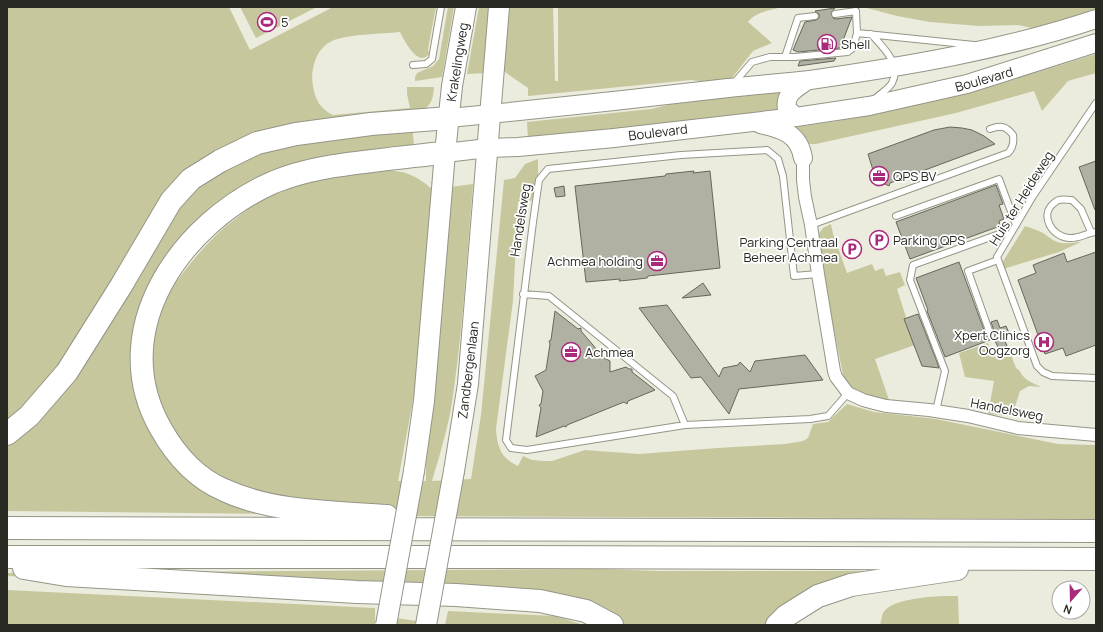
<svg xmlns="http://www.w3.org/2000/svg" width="1103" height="632" font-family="Manrope,sans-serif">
	<rect width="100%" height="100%" fill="#ececde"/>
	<path fill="#c7c79e" d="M7 7H229L250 50 333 7H436L428 49 429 54C418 68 404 40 400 32 382 34 347 34 332 41 316 48 310 70 313 86 315 99 320 109 333 115L410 108 407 94V87H434C433 99 432 103 423 111L293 127 159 204 139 233 87 325 71 351 7 427Z
		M240 7H317L256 38Z
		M448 7H454L442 77 415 81V77L417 73 433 66 439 59Z
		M479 7H492L488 73 467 74Z
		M506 7H553L555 81H558V7H782C771 10 755 12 748 22L772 43 753 51 732 78 716 83 691 80 528 96V88L502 70Z
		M863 7H1096V10L1057 23 1032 28 1018 25 979 26 930 22 897 16Z
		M1096 54V73L1068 81 1042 111 1034 91 956 113 816 144H804L788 128 838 121 1009 81Z
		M782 90 784 111 528 139 527 122 651 109 691 99Z
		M412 125 414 145 307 159 270 178 230 204 148 309 150 429 274 514 7 511V445L14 440 154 242 196 186 257 151Z
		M538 159V184L531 201 518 202 513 301 496 429C497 447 501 458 518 466L523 456 532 460 544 461H552L585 450 639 454 717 448 785 444 803 441 808 438 813 424 828 422 847 404 874 412 936 419 1058 444 1096 445V519L392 516C369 511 346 506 323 502 285 496 245 492 212 470 196 459 178 442 169 425 155 399 148 365 154 336 156 321 164 303 171 290 174 284 179 278 183 273 196 256 210 240 226 226 237 218 248 208 260 201 275 194 303 182 319 179 330 177 340 177 351 175 387 171 403 163 433 190L418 373 398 481H426V437L450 187 473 184C467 255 463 326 453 396 449 425 440 454 432 481L471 479 481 415 504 180 515 178 525 164Z
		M831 224 833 234 847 273 872 264 875 271 883 268 886 276 900 272 905 285 897 289 915 345 875 359 889 400H876L846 389 827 296 818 235 823 228Z
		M1025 226C1031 228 1038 230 1043 233 1050 238 1054 242 1062 243 1068 244 1075 242 1081 242L1059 252 1003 269 1002 263Z
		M988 343 993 357 1010 352 1016 368C1021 371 1020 372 1023 376 1027 381 1035 384 1041 387L1029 386 1020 391 1012 416 988 414 994 381 965 377 959 353Z
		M599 569 660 571H908L772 625H623L452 595 7 576V573Z
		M7 590 375 608V625H7Z
		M942 596H958L959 625H880C881 621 882 616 883 613 891 599 928 597 942 596Z
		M448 611 555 616 584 625H445Z
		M396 618 417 621V625H395Z"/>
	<path fill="#b0b0a3" stroke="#66665a" d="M835 8 831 13 833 18 836 19 852 17 840 48 798 52 793 50 805 22 816 20 819 18V14L815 11Z
		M836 58 834 61 798 66 800 61Z
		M950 127 962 128 972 130 984 136 995 144 890 183 889 186 885 184 878 186 868 154 934 130Z
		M1096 161V209L1095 210 1079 167Z
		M694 171 693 173 710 171 720 268 648 276 647 278 630 280 619 281 620 279 586 282 575 186 665 176 666 174Z
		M996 185 1003 204 999 205 1004 219 999 221 1000 226 910 259 896 222Z
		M564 186 565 196 556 197 554 188Z
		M1096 252V345L1066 356 1063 348 1045 354 1018 280 1036 273 1033 265 1064 253 1067 262Z
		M959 262 987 338 990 340 945 357 927 311 928 310 916 278Z
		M703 283 711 295 682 298Z
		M667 305 719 377 723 368 738 365 740 362 750 372 755 361 805 355 823 380 739 389 729 414 701 377 691 378 639 308Z
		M555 311 578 329 581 328V331L604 358 610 361V372L626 367 629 369H632V372L655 390 628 401 627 404 624 402 567 425 566 427 564 426 536 437 541 408 539 405 541 404 543 391 535 376 546 370 550 344 549 341 551 340Z
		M918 314 937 362 939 368 922 366 904 319Z
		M997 320 1000 328 1006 326 1009 333 1003 336 1007 346 999 349 994 339 995 334 991 322Z"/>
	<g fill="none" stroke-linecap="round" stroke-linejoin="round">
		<g stroke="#959587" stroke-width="8">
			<path id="service" d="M835 14 856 11 857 33
				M871 34C882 46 902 64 892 83 888 90 879 94 874 100
				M785 57 798 18 815 16
				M413 65 426 64 432 59 441 7
				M734 83 752 62 770 57H795L848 52 853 48 857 33 974 45
				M1096 103 1033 196 997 257 1037 366 1043 372 1052 376 1096 378
				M896 216 999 179 1016 225
				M811 225 1008 153C1013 148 1014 142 1013 135 1006 126 1001 125 990 129
				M1091 232 1081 209 1072 200C1068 200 1063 199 1059 200 1057 200 1056 202 1054 203 1039 215 1052 237 1069 238 1079 239 1086 233 1096 232
				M818 274 794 276 783 176 778 159 767 150 681 155 548 169 539 180 533 222 506 440 511 448 527 450 685 425 810 419 828 416 848 393
				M523 294 549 296 673 396 685 425
				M991 336 968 271 998 260
				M936 411 945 371 910 280 913 265 1002 233 1010 235"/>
		</g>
		<g stroke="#959587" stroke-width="14">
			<path id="minor" d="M803 158V180L805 197 811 225 818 274 834 371 836 377 848 393 863 400 874 403 886 406 929 410 968 416 1018 428 1096 435"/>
		</g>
		<g stroke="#959587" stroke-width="20">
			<path id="secondary" d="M796 117 787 109C784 93 797 88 808 80
				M449 118C542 109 635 99 728 88 755 85 783 83 810 80 907 66 1003 50 1096 19
				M760 124C783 129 799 134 803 158
				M445 153 488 148 518 147 614 138 796 117 869 106 967 84 1096 43"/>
		</g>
		<g stroke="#959587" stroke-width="22">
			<path id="primary" d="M414 471 424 401 445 153 452 86 466 7
				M454 471 468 384 499 7"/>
		</g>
		<g stroke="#959587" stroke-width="24">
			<path id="motorway" d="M7 434 29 416 67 372 121 286 171 201 191 179 220 161 257 143 296 134 371 124 449 118
				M387 516C333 512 274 513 224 490 196 478 175 454 161 429 104 330 182 222 274 182 306 169 338 165 372 161 396 158 421 155 445 153
				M7 528 1096 531
				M7 557H509L1096 559
				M24 568 66 575 357 592 456 595 540 601 586 611 612 625
				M777 625 786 616 818 596 851 585 957 569"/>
		</g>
		<use href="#service" stroke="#fff" stroke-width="6"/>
		<use href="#minor" stroke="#fff" stroke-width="12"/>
		<use href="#secondary" stroke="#fff" stroke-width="18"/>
		<use href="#primary" stroke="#fff" stroke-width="20"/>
		<use href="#motorway" stroke="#fff" stroke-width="22"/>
		<g stroke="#959587" stroke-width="22" stroke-linecap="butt">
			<path id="primary-bridge" d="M386 625 414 471
				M426 625 454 471"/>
		</g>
		<use href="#primary-bridge" stroke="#fff" stroke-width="20"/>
	</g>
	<defs>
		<g id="stadium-ring" transform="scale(1)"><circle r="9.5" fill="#fff" stroke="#a92a7a" stroke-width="1.5"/><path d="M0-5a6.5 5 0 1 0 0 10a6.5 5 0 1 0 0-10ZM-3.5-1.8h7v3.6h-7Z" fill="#a92a7a"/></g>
		<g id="fuel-ring" transform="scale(1)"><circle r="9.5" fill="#fff" stroke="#a92a7a" stroke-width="1.5"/><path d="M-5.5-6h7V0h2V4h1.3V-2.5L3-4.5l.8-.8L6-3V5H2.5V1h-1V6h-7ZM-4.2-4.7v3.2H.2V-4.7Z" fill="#a92a7a"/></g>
		<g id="office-ring" transform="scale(1)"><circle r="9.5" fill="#fff" stroke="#a92a7a" stroke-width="1.5"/><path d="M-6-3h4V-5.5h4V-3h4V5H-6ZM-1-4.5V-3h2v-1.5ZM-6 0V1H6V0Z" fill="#a92a7a"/></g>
		<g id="parking-ring" transform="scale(1)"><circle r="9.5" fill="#fff" stroke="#a92a7a" stroke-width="1.5"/><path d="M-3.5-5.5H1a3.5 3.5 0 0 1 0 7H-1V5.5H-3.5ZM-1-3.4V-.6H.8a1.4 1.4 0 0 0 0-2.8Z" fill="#a92a7a"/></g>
		<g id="hospital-ring" transform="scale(1)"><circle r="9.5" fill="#fff" stroke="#a92a7a" stroke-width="1.5"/><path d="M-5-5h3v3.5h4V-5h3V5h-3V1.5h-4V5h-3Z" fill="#a92a7a"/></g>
	</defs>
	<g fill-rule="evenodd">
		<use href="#stadium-ring" x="267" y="22"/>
		<use href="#fuel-ring" x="827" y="44"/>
		<use href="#office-ring" x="879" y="176"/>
		<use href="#parking-ring" x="879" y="240"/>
		<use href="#parking-ring" x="852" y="249"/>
		<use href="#office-ring" x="657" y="261"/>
		<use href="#hospital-ring" x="1044" y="342"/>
		<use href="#office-ring" x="571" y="352"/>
	</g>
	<g text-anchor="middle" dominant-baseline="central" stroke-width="3.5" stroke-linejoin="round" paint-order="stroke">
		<g font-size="13" fill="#292924" stroke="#fff" text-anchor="start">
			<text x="281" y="22">5</text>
			<text x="841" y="44">Shell</text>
			<text x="893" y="176">QPS BV</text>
			<text x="893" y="240">Parking QPS</text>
			<text x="838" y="242" text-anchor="end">Parking Centraal<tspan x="838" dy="15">Beheer Achmea</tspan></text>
			<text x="643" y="261" text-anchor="end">Achmea holding</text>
			<text x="1030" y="335" text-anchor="end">Xpert Clinics<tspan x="1030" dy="15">Oogzorg</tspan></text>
			<text x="585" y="352">Achmea</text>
		</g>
		<g font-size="13" fill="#292924" stroke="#fff">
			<text transform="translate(457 62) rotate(-81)">Krakelingweg</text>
			<text transform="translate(984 79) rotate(-16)">Boulevard</text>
			<text transform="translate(658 132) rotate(-7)">Boulevard</text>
			<text transform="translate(1021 198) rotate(-58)">Huis ter Heideweg</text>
			<text transform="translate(520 220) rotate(-81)">Handelsweg</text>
			<text transform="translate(468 370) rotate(-83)">Zandbergenlaan</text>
			<text transform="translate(1007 409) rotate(11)">Handelsweg</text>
		</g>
	</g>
	<rect width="1103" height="632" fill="none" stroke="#292924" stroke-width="16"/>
	<g transform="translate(1071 600) rotate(200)"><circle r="19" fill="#ffffff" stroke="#a9a9a7"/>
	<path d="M0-3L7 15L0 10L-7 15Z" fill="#a92a7a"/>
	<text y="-6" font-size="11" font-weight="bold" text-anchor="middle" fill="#292924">N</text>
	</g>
</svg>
